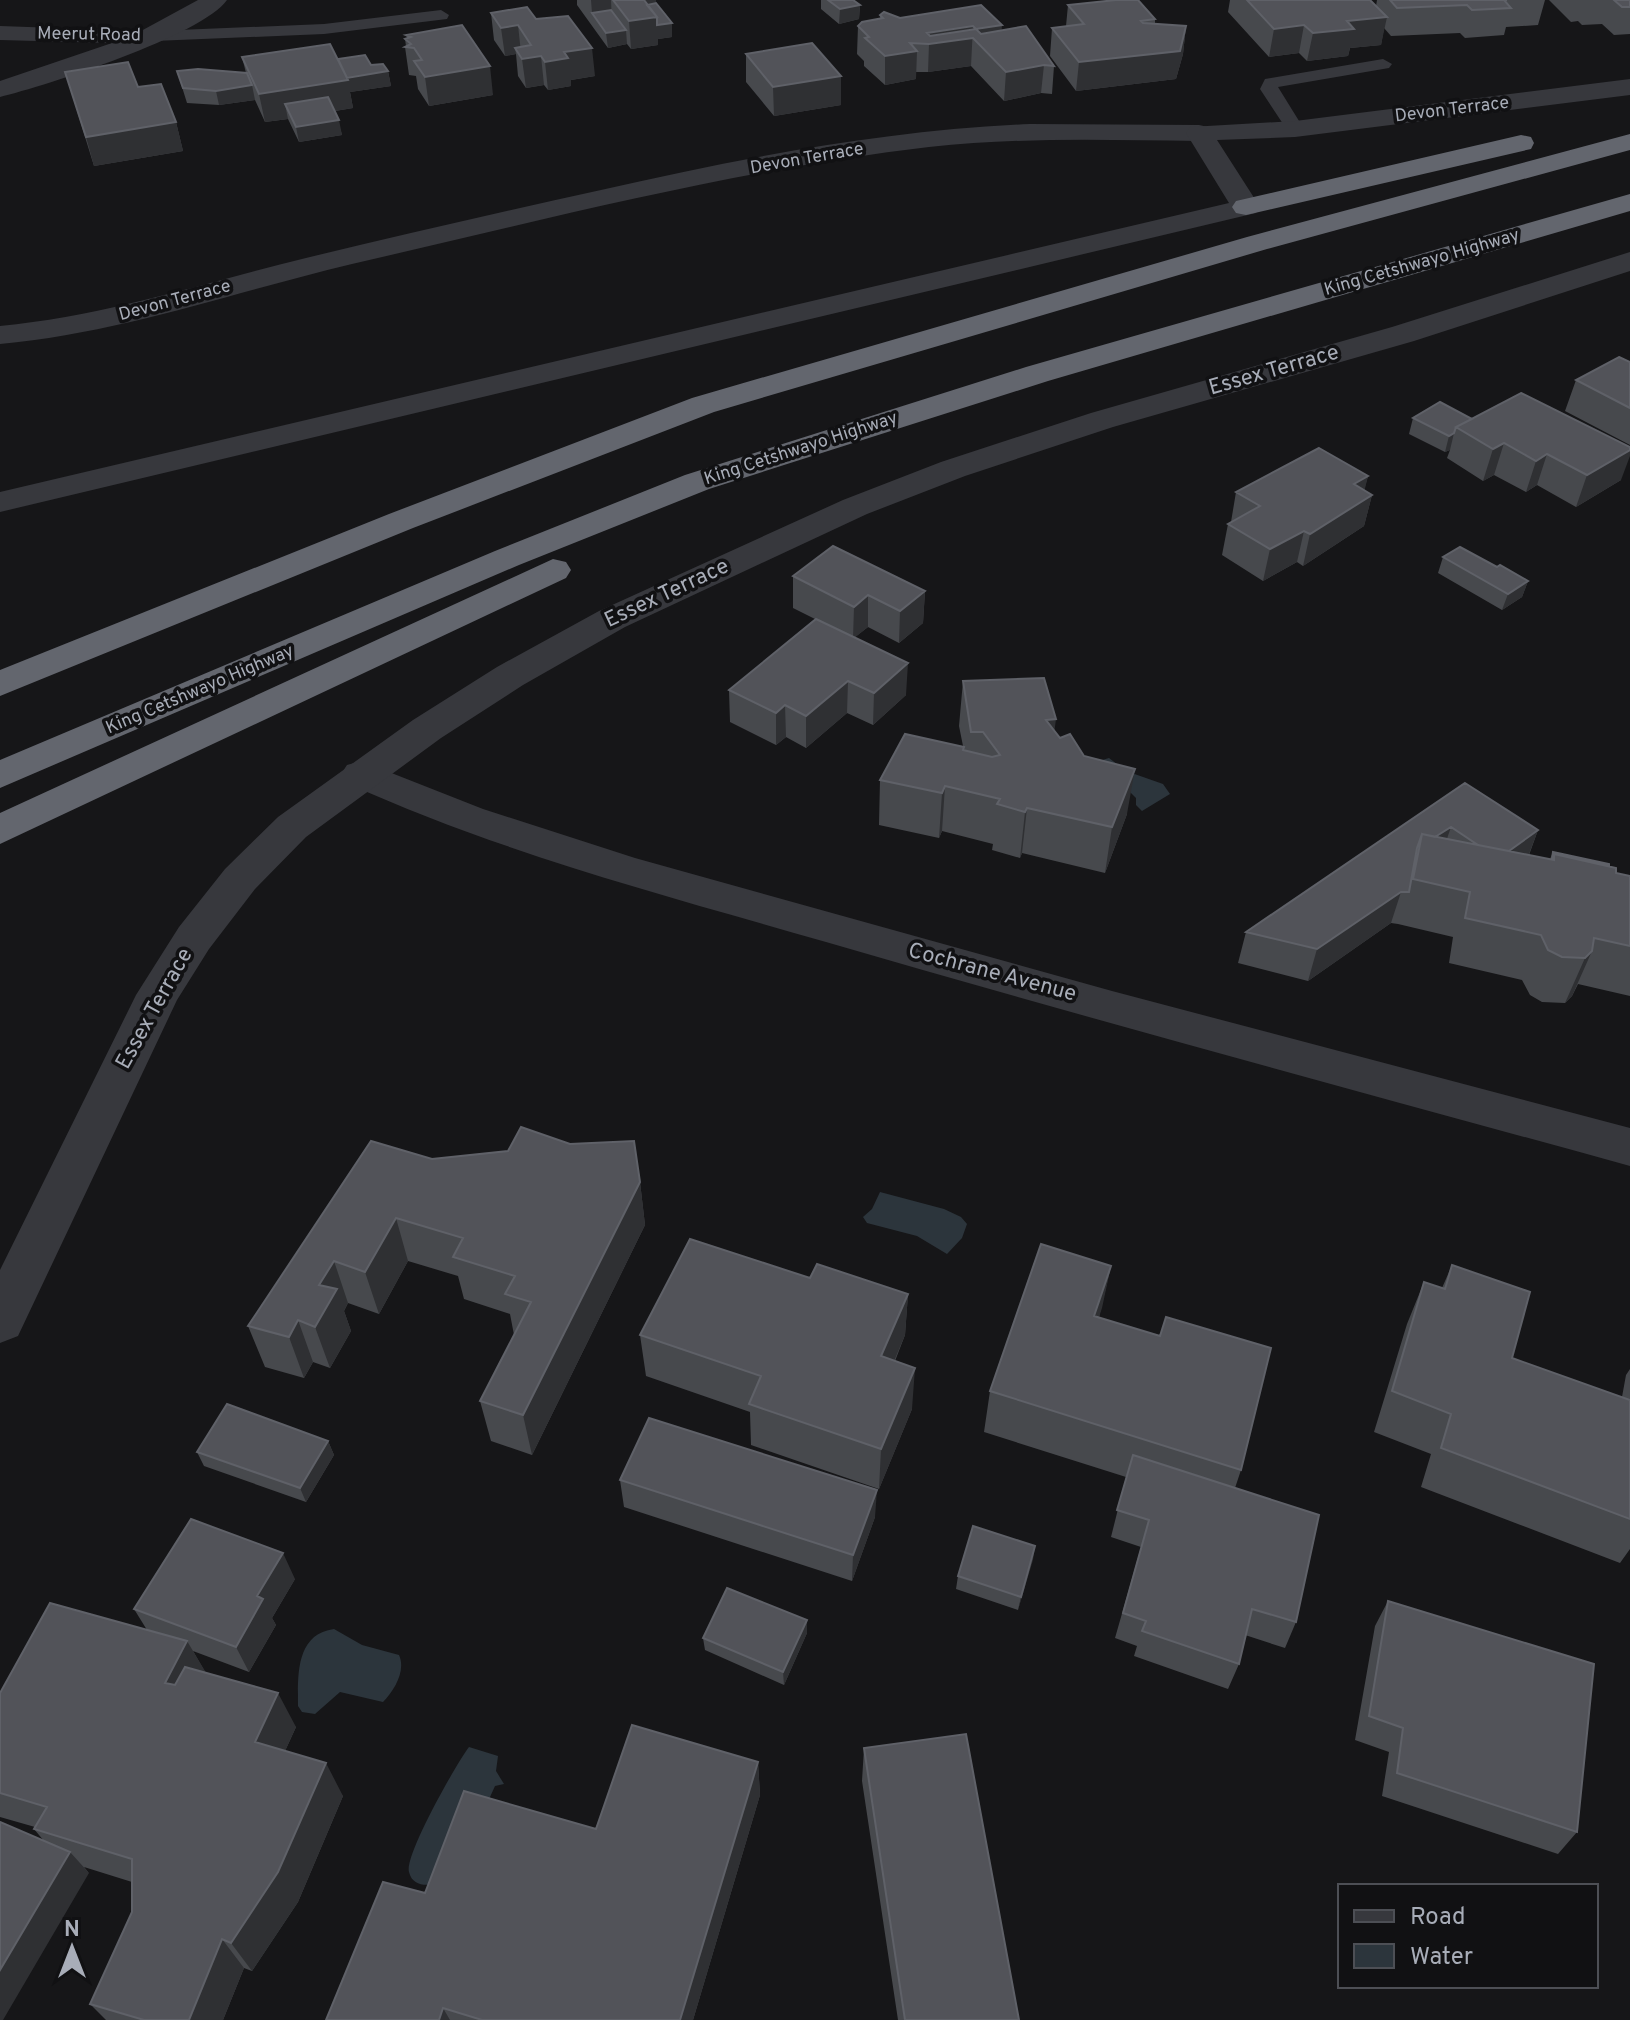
<svg xmlns="http://www.w3.org/2000/svg" width="1630" height="2020" font-family="Overpass,sans-serif">
	<rect width="100%" height="100%" fill="#161618"/>
	<path fill="#2c353c" d="M1109 758 1126 771 1163 784 1170 794 1142 811 1136 805V798L1099 761Z
		M880 1192 944 1209 961 1217 967 1224 962 1238 947 1254 917 1236 867 1223 863 1217 872 1209Z
		M334 1629 362 1645 399 1655C406 1670 395 1690 383 1702L340 1692 315 1714 302 1712 298 1706C298 1677 295 1634 334 1629Z
		M469 1747 498 1756 496 1771 504 1784 495 1786 485 1808 434 1884C424 1886 412 1885 409 1872 404 1856 456 1764 469 1747Z"/>
	<g fill="none" stroke-linecap="round" stroke-linejoin="round">
		<path fill="#37383d" fill-rule="evenodd" d="M441 10 449 15 447 19 324 34 154 41 146 36 154 31 324 24Z
			M1383 59 1392 64 1389 68 1278 87 1304 129 1295 134 1289 133 1260 89 1265 79 1271 78Z"/>
		<path fill="#37383d" fill-rule="evenodd" d="M198 0H227C203 35 45 86 0 97V81L112 43 0 40V26L141 31Z
			M1030 124 1199 125 1208 127 1212 133 1208 139 1199 141C1109 140 1019 137 929 147 734 170 543 220 352 264 234 292 121 333 0 344V326C106 316 204 283 306 258 404 234 502 212 601 190 742 158 885 130 1030 124Z
			M361 761 483 809 635 858 1112 991 1630 1128V1166C1362 1092 1093 1020 826 942 664 895 501 853 347 783L341 774 347 765Z"/>
		<path fill="#37383d" fill-rule="evenodd" d="M1630 79V95L1295 137 1217 140 1260 207 1256 213 0 512V492L1229 203 1186 133 1190 127 1295 121Z
			M1630 252V271L1414 341 1113 427 965 476 867 514 625 627 523 685 441 738 306 837 255 889 209 949 177 1000 18 1336 0 1343V1270L136 995 179 927 225 869 278 817 413 720 497 667 599 611 843 500 941 462 1091 413 1392 327Z"/>
		<path fill="#63666e" fill-rule="evenodd" d="M1630 134V150L1267 249 714 412 413 528 0 696V670L389 514 692 398 1247 237Z
			M1521 135 1531 137 1534 143 1531 149 1246 215 1236 213 1232 207 1236 201Z
			M1630 194V211L1048 381 709 489 519 565 0 788V760L495 551 685 475 1026 367Z
			M553 559 566 562 571 570 566 578 0 844V813Z"/>
	</g>
	<path fill="#47494d" d="M577 0H656V3L672 37 658 39V45L631 49 627 44 608 48 577 5Z
		M821 0H853L860 5 859 19 839 24 821 9Z
		M1230 0H1370L1376 6 1377 0H1545L1538 25 1506 27 1504 35 1465 38 1460 33 1391 36 1384 28 1381 45 1350 48 1348 56 1307 61 1299 53 1269 57 1228 12Z
		M1549 0H1630V34L1614 35 1602 24 1582 25 1578 21 1571 22Z
		M1068 5 1155 19V24L1186 26 1183 54 1176 79 1076 91 1050 56 1052 28 1066 26Z
		M491 13 536 19 595 76 571 80V86L548 90 544 85 526 88 518 76 516 54 505 56 494 40Z
		M880 15 1001 30 1054 66 1052 94 1041 93 1004 101 971 66 928 72H916V79L885 85 864 66V61L857 54 858 26 880 19Z
		M462 25 493 95 429 106 418 89 416 76 409 75 405 47 406 46 405 39 407 38 406 35Z
		M746 54 841 105 774 116 746 82Z
		M242 57 338 59 371 65 388 71 391 86 350 92 353 108 335 111 342 135 299 142 288 119 265 122 255 100 219 105 187 103 177 71 246 73Z
		M65 72 138 87 176 122 183 151 94 166Z
		M1630 362V445L1565 411 1576 380Z
		M1413 418 1472 419 1621 480 1576 507 1537 485 1526 492 1494 475 1483 481 1447 458 1450 450 1445 452 1409 434Z
		M1368 476 1364 490 1372 495 1364 526 1303 566 1297 562 1263 581 1222 555 1228 524 1231 522 1236 492Z
		M1443 557 1497 567 1528 581 1522 597 1502 610 1438 573Z
		M793 576 925 591 923 623 899 643 868 627 855 637 906 695 873 725 847 713 806 748 786 737 776 745 730 722 729 690 815 619 793 608Z
		M963 681 1054 731 1060 738 1084 756 1127 814 1105 873 1022 853 1020 858 992 850 993 844 942 831 939 838 879 825 880 780 963 746 959 726Z
		M1465 783 1538 830 1529 855 1550 859 1553 852 1609 866 1616 873 1630 876V996L1578 984 1572 996 1565 1003 1542 1002 1530 995 1522 980 1449 963 1453 937 1398 924 1391 923 1308 981 1238 963 1246 932Z
		M432 1159 640 1182 645 1225 532 1455 491 1441 480 1401 514 1335 510 1314 464 1299 458 1276 408 1261 379 1314 348 1303 344 1311 351 1331 330 1368 313 1362 304 1378 265 1367 248 1326Z
		M1452 1265 1512 1358 1622 1397 1626 1375 1630 1369V1549L1620 1563 1421 1487 1431 1454 1374 1432 1407 1324 1424 1282 1442 1288Z
		M1111 1266 1099 1317 1241 1470 1235 1488 1296 1622 1285 1648 1245 1635 1239 1664 1228 1689 1134 1656 1137 1646 1115 1638 1141 1547 1111 1537 1126 1477 984 1432 990 1391Z
		M810 1278 908 1294 905 1335 895 1361 912 1409 879 1489 751 1445 750 1412 646 1376 640 1335Z
		M328 1441 334 1455 306 1502 204 1466 197 1452Z
		M620 1480 875 1517 852 1581 624 1507Z
		M1035 1546 1018 1610 956 1589 958 1576Z
		M295 1579 272 1618 276 1625 249 1672 193 1651 205 1672 296 1727 285 1751 343 1796 298 1902 252 1971 244 1968 223 2020H106L90 2004 132 1912V1882L84 1867 89 1873 44 1841 34 1829 35 1827 0 1817V1693L147 1630 134 1609Z
		M1388 1601 1577 1832 1558 1854 1382 1796 1389 1752 1355 1740 1375 1626Z
		M807 1633 784 1685 705 1650 703 1638Z
		M864 1748 1019 2020H898L862 1781Z
		M758 1762 760 1795 693 2020H326L425 1893 596 1829Z"/>
	<path fill="#2f3033" d="M591 0H611L612 24 592 13Z
		M613 0H656L657 25 672 23V37L658 39V45L631 49 629 21Z
		M860 5 859 19 839 24 840 9Z
		M1387 17 1381 45 1350 48 1348 56 1307 61 1313 33 1347 21Z
		M518 25 521 53 515 48 516 54 505 56 501 28Z
		M1002 25 1000 53 976 29Z
		M1304 25 1299 53 1269 57 1274 29Z
		M973 26 971 66 928 72 929 44 927 33Z
		M1186 26 1183 54 1176 79 1076 91 1079 62Z
		M626 30 627 44 608 48 606 33Z
		M592 48 595 76 571 80V86L548 90 545 62 564 52Z
		M917 51 916 79 885 85V56Z
		M541 56 544 85 526 88 522 59Z
		M1044 65 1041 93 1004 101 1006 72Z
		M490 66 493 95 429 106 425 77Z
		M388 71 391 86 350 92 353 108 292 118 285 104 288 119 265 122 259 94Z
		M841 76V105L774 116 773 87Z
		M252 85 255 100 219 105 216 91Z
		M339 120 342 135 299 142 296 127Z
		M176 122 183 151 94 166 86 137Z
		M1454 433 1450 450 1445 452 1449 436Z
		M1504 443 1494 475 1483 481 1493 449Z
		M1630 450V456L1621 480 1576 507 1587 475Z
		M1547 454 1537 485 1526 492 1536 461Z
		M1368 476 1362 501 1372 495 1364 526 1303 566 1310 534 1354 484Z
		M1304 531 1297 562 1263 581 1270 549Z
		M1528 581 1522 597 1502 610 1508 594Z
		M925 591 923 623 899 643 900 611Z
		M868 595V627L853 639 854 607Z
		M908 663 906 695 873 725 874 693Z
		M848 681 847 713 806 748V716Z
		M785 705 786 737 776 745V713Z
		M1056 719 1050 765 1046 720Z
		M1135 769 1127 814 1105 873 1112 827Z
		M945 786 942 831 939 838 942 793Z
		M1027 808 1022 853 1020 858 1025 812Z
		M1451 827 1440 859 1419 847Z
		M1538 830 1526 862 1498 859Z
		M1401 892 1391 923 1308 981 1317 949Z
		M1592 951 1572 996 1565 1003 1585 958Z
		M640 1182 645 1225 532 1455 523 1415Z
		M396 1218 408 1261 379 1314 365 1272Z
		M334 1261 348 1303 344 1311 351 1331 330 1368 315 1327 319 1285Z
		M1111 1266 1102 1308 1086 1357 1094 1316Z
		M908 1294 905 1335 879 1397 881 1356Z
		M298 1320 313 1362 304 1378 289 1337Z
		M915 1368 912 1409 879 1489 881 1449Z
		M328 1441 334 1455 306 1502 300 1488Z
		M877 1490 875 1517 852 1581 853 1555Z
		M1035 1546 1033 1560 1018 1610 1021 1597Z
		M283 1553 295 1579 272 1618 276 1625 249 1672 236 1647 257 1596Z
		M807 1620V1633L784 1685 783 1672Z
		M187 1641 208 1676 187 1717 165 1683Z
		M278 1693 296 1727 274 1775 255 1742Z
		M758 1762 760 1795 693 2020H680Z
		M326 1763 343 1796 298 1902 252 1971 231 1943Z
		M70 1852 89 1873 3 2020H0V1970Z
		M222 1939 244 1968 223 2020H189Z
		M443 2008 450 2020H439Z"/>
	<path fill="#525359" stroke="#5f6168" stroke-width="2" d="M613 0H644L657 17 629 21Z
		M828 0H853L860 5 840 9Z
		M1116 0H1138L1155 19 1141 21 1143 23 1186 26 1180 51 1079 62 1052 28 1084 24 1068 5Z
		M1247 0H1370L1387 17 1347 21 1354 29 1313 33 1304 25 1274 29Z
		M1390 0H1507H1504L1511 8 1472 10 1467 5 1397 8Z
		M1614 0H1630V7H1622Z
		M656 3 672 23 657 25V17L647 5Z
		M981 5 1002 25 976 29 973 26 927 33 930 36 976 29 981 34 1026 26 1054 66 1044 65 1006 72 973 38 929 44 910 43 917 51 885 56 865 38 869 37 858 26 862 22 883 18 880 15 884 12 900 18Z
		M527 7 536 19 568 16 592 48 564 52 568 58 545 62 541 56 522 59 515 48 531 45 518 25 501 28 491 13Z
		M611 10 626 30 606 33 592 13Z
		M462 25 490 66 425 77 414 61 422 60 414 48 405 47 411 44 405 39 411 37 406 35Z
		M812 43 841 76 773 87 746 54Z
		M330 44 348 80 259 94 242 57Z
		M365 55 371 65 383 64 388 71 347 78 338 59Z
		M128 62 138 87 161 84 176 122 86 137 65 72Z
		M198 69 247 73 252 85 216 91 183 88 177 71Z
		M328 97 339 120 296 127 285 104Z
		M1619 357 1630 362V408L1576 380Z
		M1521 393 1630 447V450L1587 475 1547 454 1536 461 1504 443 1493 449 1456 427Z
		M1440 402 1472 419 1456 427 1454 433 1449 436 1413 418Z
		M1319 448 1368 476 1354 484 1372 495 1310 534 1304 531 1270 549 1228 524 1260 506 1236 492Z
		M833 546 925 591 900 611 868 595 854 607 793 576Z
		M1460 547 1497 567 1500 565 1528 581 1508 594 1443 557Z
		M816 619 908 663 874 693 848 681 806 716 785 705 776 713 729 690Z
		M1044 678 1056 719 1046 720 1060 738 1070 734 1084 756 1135 769 1112 827 1027 808 1025 812 997 804 1000 799 945 786 942 793 880 780 905 734 964 747 963 750 992 757 1000 755 983 732H971L963 681Z
		M1465 783 1538 830 1509 851 1478 845 1451 827 1435 837 1422 834 1417 848 1409 892H1401L1317 949 1246 932Z
		M1422 834 1554 860V854L1616 868V873L1630 876V946L1594 938 1592 951 1585 958 1562 957 1548 950 1541 935 1465 918 1470 892 1413 879Z
		M1553 852 1609 864V866L1554 854 1552 859Z
		M521 1127 570 1144 634 1141 640 1182 523 1415 480 1401 531 1302 505 1294 515 1276 453 1257 463 1238 396 1218 365 1272 334 1261 319 1285 337 1289 315 1327 298 1320 289 1337 248 1326 371 1141 432 1159 508 1151Z
		M690 1239 810 1278 817 1264 908 1294 881 1356 915 1368 881 1449 749 1404 761 1376 640 1335Z
		M1041 1244 1111 1266 1094 1316 1160 1336 1166 1317 1271 1348 1241 1470 990 1391Z
		M1452 1265 1530 1292 1512 1358 1630 1400V1519L1441 1448 1451 1414 1392 1391 1424 1282 1445 1289Z
		M227 1404 328 1441 300 1488 197 1452Z
		M649 1418 877 1490 853 1555 620 1480Z
		M1133 1455 1319 1515 1296 1622 1252 1609 1239 1664 1142 1631 1146 1621 1123 1613 1149 1520 1117 1510Z
		M191 1519 283 1553 257 1596 263 1599 236 1647 134 1609Z
		M973 1526 1035 1546 1021 1597 958 1576Z
		M727 1588 807 1620 783 1672 703 1638Z
		M1388 1601 1594 1664 1577 1832 1397 1773 1403 1728 1369 1716Z
		M50 1603 187 1641 165 1683 175 1685 185 1667 278 1693 255 1742 326 1763 278 1872 231 1943 222 1939 189 2020H144L90 2004 132 1912V1859L34 1829 47 1807 0 1793V1693Z
		M632 1725 758 1762 680 2020H482L443 2008 439 2020H326L383 1882 425 1893 464 1791 596 1829Z
		M966 1734 1019 2020H905L864 1748Z
		M0 1822 70 1852 0 1970Z"/>
	<g text-anchor="middle" dominant-baseline="central" stroke-width="7" stroke-linejoin="round" paint-order="stroke">
		<g font-size="18" fill="#a8adb8" stroke="#111113">
			<text transform="translate(89 35) rotate(1)">Meerut Road</text>
			<text transform="translate(1452 110) rotate(-7)">Devon Terrace</text>
			<text transform="translate(807 159) rotate(-10)">Devon Terrace</text>
			<text transform="translate(1422 263) rotate(-16)">King Cetshwayo Highway</text>
			<text transform="translate(175 301) rotate(-15)">Devon Terrace</text>
			<text transform="translate(801 449) rotate(-18)">King Cetshwayo Highway</text>
			<text transform="translate(200 690) rotate(-23)">King Cetshwayo Highway</text>
		</g>
		<g font-size="22" fill="#a8adb8" stroke="#111113">
			<text transform="translate(1274 371) rotate(-16)">Essex Terrace</text>
			<text transform="translate(667 594) rotate(-25)">Essex Terrace</text>
			<text transform="translate(992 973) rotate(15)">Cochrane Avenue</text>
			<text transform="translate(155 1009) rotate(-61)">Essex Terrace</text>
		</g>
	</g>
	<rect x="1338" y="1884" width="260" height="104" fill="#111113" stroke="#4d4f55" stroke-width="2"/>
	<rect x="1354" y="1910" width="40" height="12" fill="#37383d" stroke="#4d4f55" stroke-width="2"/>
	<text x="1410" y="1924" font-size="24" fill="#a8adb8">Road</text>
	<rect x="1354" y="1944" width="40" height="24" fill="#2c353c" stroke="#4d4f55" stroke-width="2"/>
	<text x="1410" y="1964" font-size="24" fill="#a8adb8">Water</text>
	<g transform="translate(72 1948)" stroke="#111113" stroke-width="6" paint-order="stroke">
	<path d="M0-6L14 30L0 20L-14 30Z" fill="#a8adb8"/>
	<text y="-12" font-size="22" font-weight="bold" text-anchor="middle" fill="#a8adb8">N</text>
	</g>
</svg>
